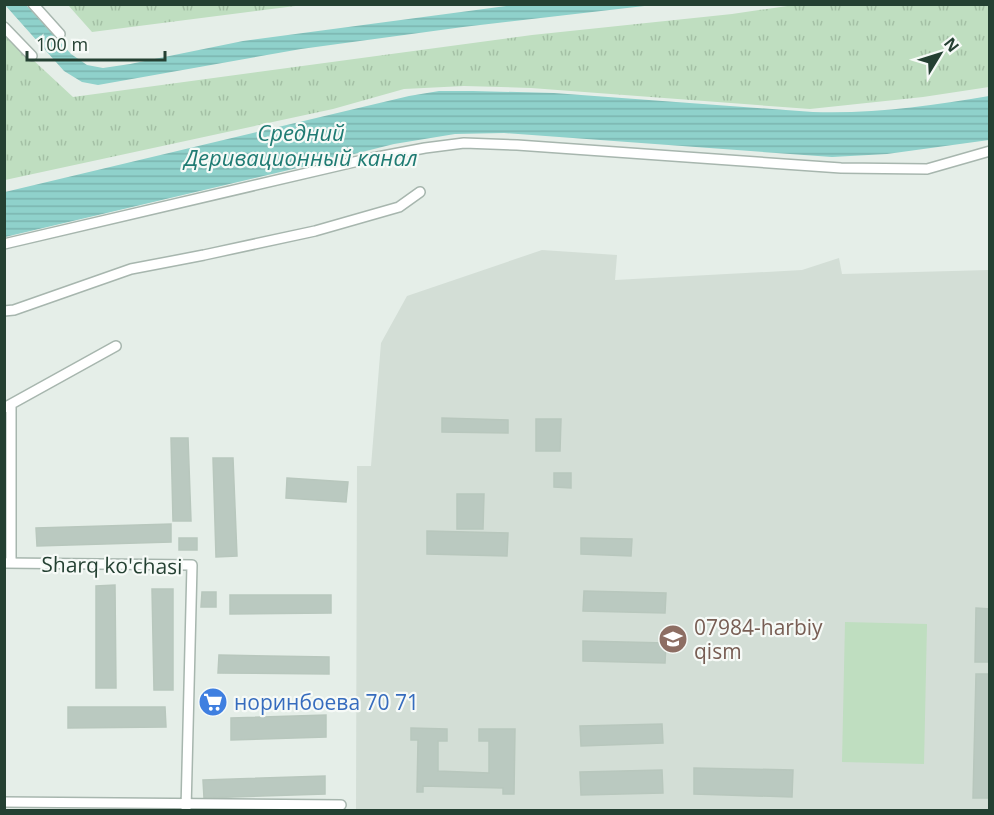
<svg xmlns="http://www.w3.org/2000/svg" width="994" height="815" font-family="'Open Sans',sans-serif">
	<defs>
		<pattern id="grass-tufts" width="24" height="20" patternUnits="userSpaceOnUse" patternTransform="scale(1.5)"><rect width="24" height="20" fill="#bfdec0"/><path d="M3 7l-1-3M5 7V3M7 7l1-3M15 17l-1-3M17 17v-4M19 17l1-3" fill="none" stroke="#a4c0a5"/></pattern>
		<pattern id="water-rules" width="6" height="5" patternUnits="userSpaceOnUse" patternTransform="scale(1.5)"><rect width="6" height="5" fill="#8fd1cb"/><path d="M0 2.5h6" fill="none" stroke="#7bb4af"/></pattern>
	</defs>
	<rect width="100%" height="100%" fill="#e5eee8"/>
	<path fill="#d3ded6" d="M542 250 617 255 615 280 802 270 839 258 842 274 989 270V810H356L357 466H371L381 343 407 296Z"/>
	<path fill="url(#grass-tufts)" d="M68 5H303L92 32Z
		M794 5H989V87L923 97 810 109 531 88 464 86 404 89 333 109 5 180 4 33 73 97 532 35 732 14Z"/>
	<path fill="#bfdec0" d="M845 622 927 624 924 764 842 762Z"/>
	<path fill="url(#water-rules)" d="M5 5H26L71 54 87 65 103 68 130 64 243 41 513 5H653L463 27 301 49 98 85 82 82 64 71Z
		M439 91H473L554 93 813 112C873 114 931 106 989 96V140L887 154 832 157 504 133 455 134 394 144 310 165 5 237V192L409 96Z"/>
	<path fill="#bac9c0" stroke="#b8c7bd" stroke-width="1.5" d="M442 418 508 420V433L442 432Z
		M536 419H561L560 451H536Z
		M171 438H188L191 521H173Z
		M213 458H233L237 556 216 557Z
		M554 473H571V488L554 487Z
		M287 478 348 482 346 502 286 498Z
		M457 494H484L483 529H457Z
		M171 524V542L37 546 36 528Z
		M427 531 508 533 507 556 427 554Z
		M179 538H197V550H179Z
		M581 538 632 539 631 556 581 554Z
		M115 585 116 688H96V586Z
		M152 589H173V690H154Z
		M584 591 666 593 665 613 583 611Z
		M202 592H216V607H201Z
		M230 595H331V613L230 614Z
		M976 608 990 609V662H975Z
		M583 641 666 643 665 663 583 661Z
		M219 655 329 657V674L218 673Z
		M976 674H990V798H973Z
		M68 707H165L166 727 68 728Z
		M326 715V737L231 740V718Z
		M662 724 663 743 581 746 580 726Z
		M411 728 447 729V741H438V771L489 773V741H479V729H515L514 794H503V788L423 786V792H417L418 740H411Z
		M694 768 793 770 792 797 694 794Z
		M662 770 663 793 581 795 580 772Z
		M325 776V794L204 798 203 780Z"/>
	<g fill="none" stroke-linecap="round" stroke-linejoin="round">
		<g stroke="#a7b6ae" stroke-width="12">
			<path id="minor" d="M33 4 60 34
				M4 27 32 56
				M4 244 367 159 425 148 464 143 517 145 841 168 927 169 990 151
				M4 311 14 310 131 269 204 255 315 231 399 207 420 192
				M11 405V563
				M4 408 116 346
				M4 563 192 565 186 810
				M4 802 341 805"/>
		</g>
		<use href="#minor" stroke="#fff" stroke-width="9"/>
	</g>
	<defs>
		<g id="university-disc" transform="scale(1.5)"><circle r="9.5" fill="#8d6e63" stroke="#f6faf7"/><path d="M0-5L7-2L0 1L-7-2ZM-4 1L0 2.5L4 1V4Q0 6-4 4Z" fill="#fff"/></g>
		<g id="supermarket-disc" transform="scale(1.5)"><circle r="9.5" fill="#3f7fe0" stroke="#f6faf7"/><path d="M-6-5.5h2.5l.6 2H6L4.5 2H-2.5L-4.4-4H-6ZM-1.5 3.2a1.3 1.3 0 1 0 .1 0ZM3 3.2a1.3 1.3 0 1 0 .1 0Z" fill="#fff"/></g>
	</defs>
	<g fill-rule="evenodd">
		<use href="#university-disc" x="673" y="639"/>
		<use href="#supermarket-disc" x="213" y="702"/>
	</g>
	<g text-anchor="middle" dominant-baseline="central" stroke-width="4.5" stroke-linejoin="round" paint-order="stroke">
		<g font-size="21" fill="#244032" stroke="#f6faf7">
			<text transform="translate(112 565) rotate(1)">Sharq ko'chasi</text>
		</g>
		<g font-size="21" fill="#785e54" stroke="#f6faf7" text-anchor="start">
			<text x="694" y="627">07984-harbiy<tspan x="694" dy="24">qism</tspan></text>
		</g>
		<g font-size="21" fill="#366cbe" stroke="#f6faf7" text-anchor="start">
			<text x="234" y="702">норинбоева 70 71</text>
		</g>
		<g font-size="22" font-style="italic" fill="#1f7b73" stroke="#f6faf7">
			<text x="301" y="132">Средний<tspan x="301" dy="25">Деривационный канал</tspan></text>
		</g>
	</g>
	<rect width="994" height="815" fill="none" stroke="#244032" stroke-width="12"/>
	<g transform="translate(940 54) rotate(52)" stroke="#f6faf7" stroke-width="4.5" paint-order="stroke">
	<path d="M0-4.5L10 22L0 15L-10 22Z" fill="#244032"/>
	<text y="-9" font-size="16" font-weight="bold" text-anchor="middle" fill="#244032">N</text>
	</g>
	<path d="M27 51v9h138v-9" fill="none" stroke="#244032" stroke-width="3"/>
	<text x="36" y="51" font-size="18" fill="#244032" stroke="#f6faf7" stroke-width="4.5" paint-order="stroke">100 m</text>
</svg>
